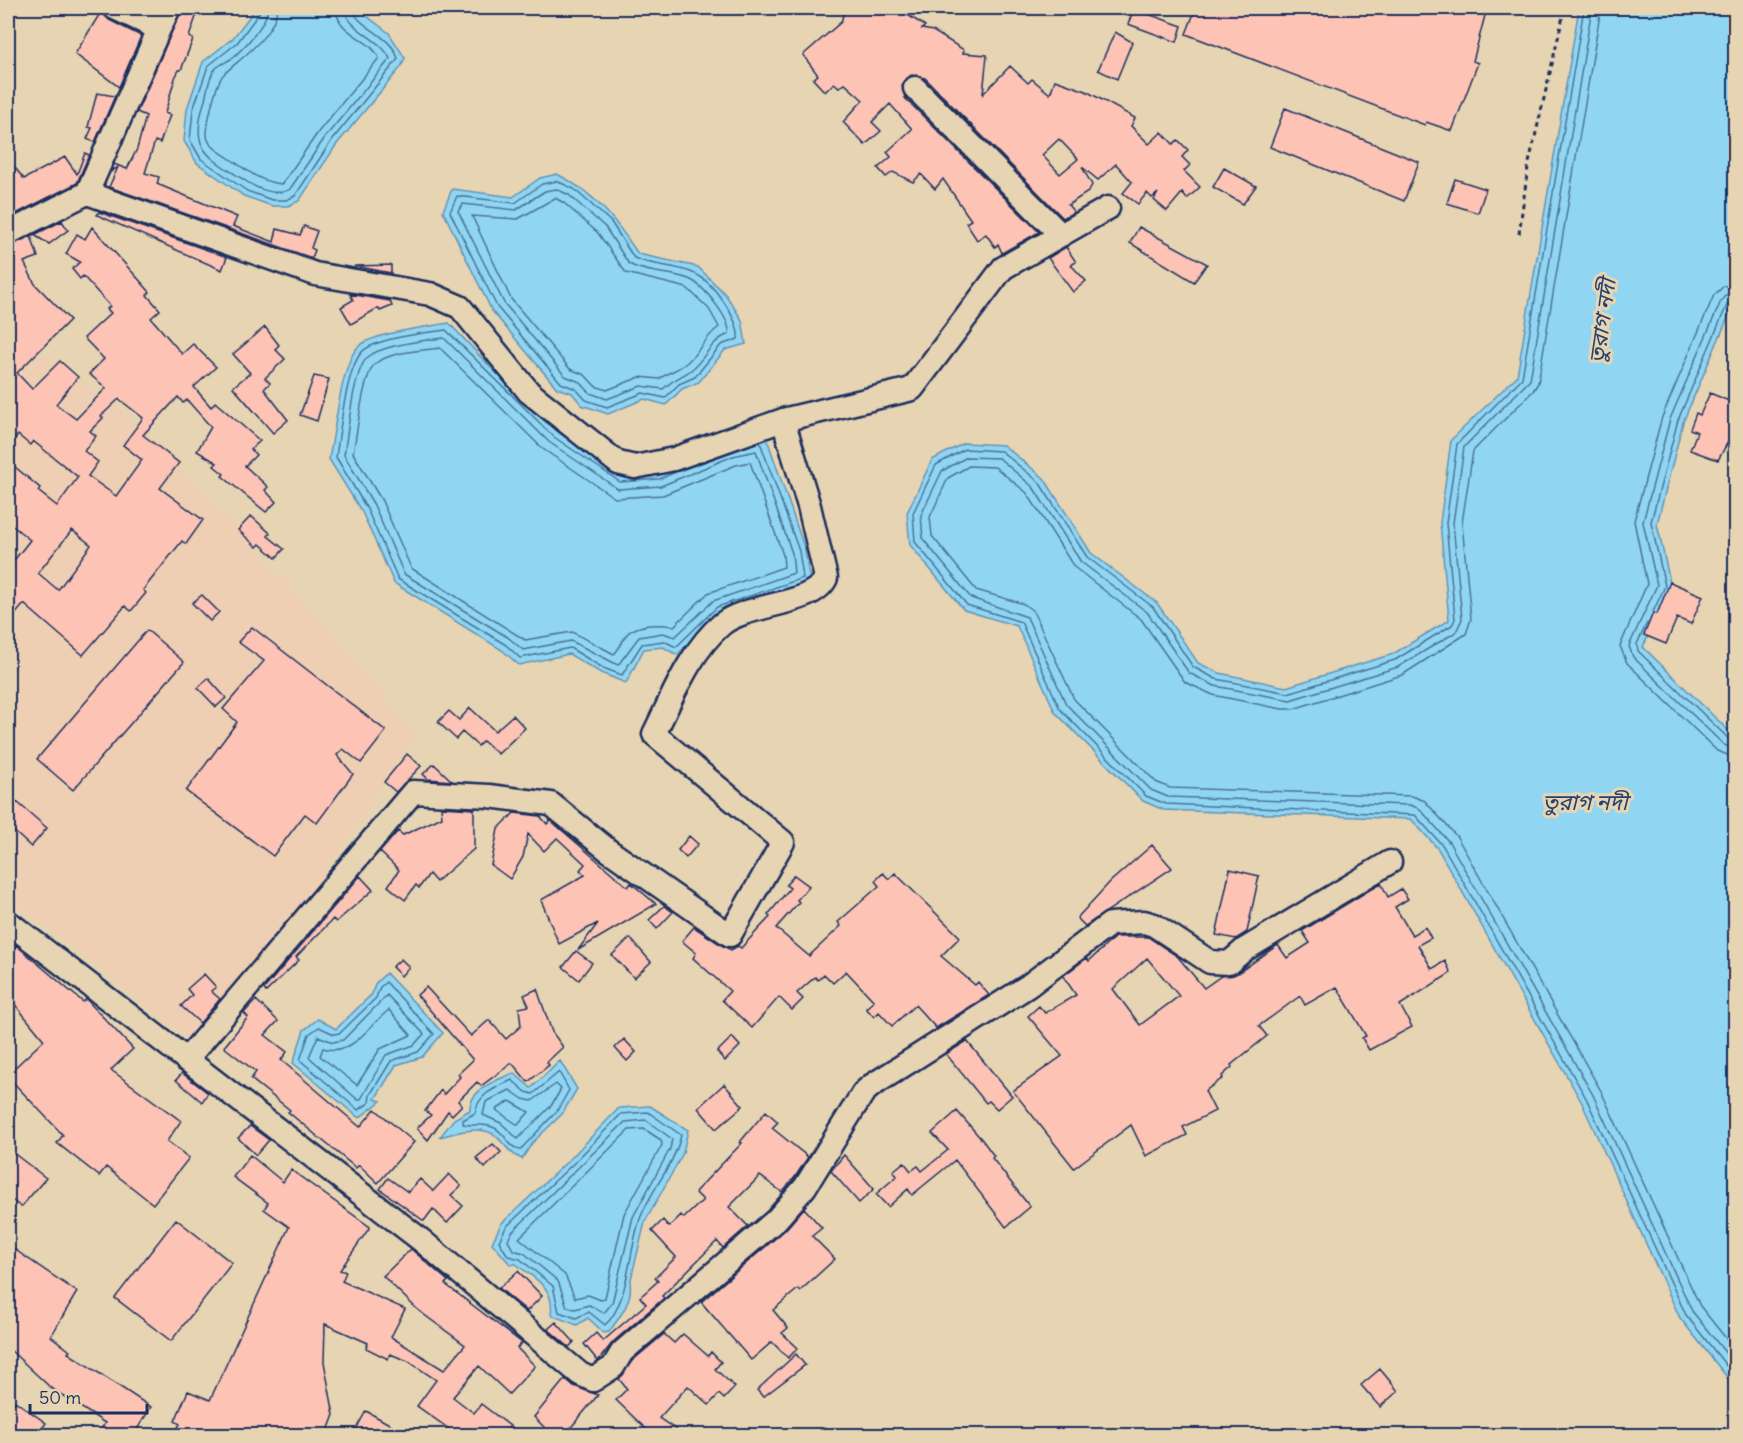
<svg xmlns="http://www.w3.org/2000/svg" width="1743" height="1443" font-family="Delius,'Noto Sans Bengali',sans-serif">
	<rect width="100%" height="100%" fill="#e7d4b2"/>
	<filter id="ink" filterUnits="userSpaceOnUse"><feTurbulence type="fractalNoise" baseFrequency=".0167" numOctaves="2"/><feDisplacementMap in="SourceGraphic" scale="12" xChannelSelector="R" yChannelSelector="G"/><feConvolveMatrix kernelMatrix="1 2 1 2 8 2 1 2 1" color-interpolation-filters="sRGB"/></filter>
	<g filter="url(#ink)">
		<path fill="#eecfb3" d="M8 323 38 352 138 423 311 608 416 734 207 1053 8 897Z"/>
		<path fill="#90d6f2" stroke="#6193b7" stroke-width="1.5" d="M256 8H356L389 33 405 58 401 67 337 144 299 201 288 206H272L244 196 197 163 184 141 187 109 203 62 233 38Z
			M1579 8H1735V301L1683 422 1657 524 1671 587 1643 647 1735 737V1387L1680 1318 1581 1101 1438 849 1411 819 1164 810 1143 801 1055 712 1017 626 964 610 910 545 907 513 932 460 964 443 1003 445 1044 478 1091 553 1157 603 1198 663 1219 673 1286 687 1393 654 1449 620 1440 523 1451 440 1517 376Z
			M557 174C595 193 615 219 638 254L698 267 726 295 742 320 746 344 725 350 699 382 682 389 666 405 644 399 608 414 582 405 572 393 557 388 492 311 443 211 452 189 513 197 540 178Z
			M449 323 496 373 558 432 623 477 658 473 765 433 805 550 810 583 720 612 677 655 663 647 644 649 626 683 601 673 569 654 519 665 502 650 394 583 362 512 329 459C335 432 341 366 357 348 369 333 429 327 449 323Z
			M386 973 443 1033 422 1057 396 1065 375 1099 381 1101 359 1118 293 1063 304 1030 318 1019 336 1029 372 994 375 984Z
			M560 1061 577 1089 562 1114 532 1143 522 1159C507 1153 504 1141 493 1134 479 1125 454 1133 440 1137L454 1119 470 1110C469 1090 498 1079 514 1073L531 1088Z
			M650 1106 688 1130 683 1153 645 1222 630 1283C633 1301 619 1318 609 1332L604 1333 588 1318 577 1325 551 1315C555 1287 536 1280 516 1264H510L492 1243 501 1224 571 1158 619 1108Z"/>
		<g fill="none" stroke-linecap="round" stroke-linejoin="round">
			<path stroke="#4a7299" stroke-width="1.5" d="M260 8 259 13 237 43 208 66 193 110 190 140 201 159 247 191 272 200H286L295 196 332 140 398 59C392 34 355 27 353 8
				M268 8C267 24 243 49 231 59 226 62 219 65 215 69 209 76 207 91 205 100 188 151 208 156 247 182 258 189 278 197 290 189L326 136 390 59C382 38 347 31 345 8
				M277 8C276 34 241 58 224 74 216 82 204 130 208 140 211 148 222 153 229 158 245 169 261 183 282 184L319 131 379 58C370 37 337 35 336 8
				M1584 8 1522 378 1457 444 1446 523 1455 619 1452 625 1395 660 1288 693 1216 679 1193 667 1153 607 1087 557 1039 482 1001 451 965 449 936 465 913 513 915 542 967 605 1021 622 1060 709 1146 796 1166 804 1415 815 1443 846 1586 1098 1686 1315 1736 1378
				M1592 8 1530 380 1464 447 1453 523 1462 619 1456 632 1398 667 1290 700 1215 686 1189 673 1147 612 1081 562 1033 487 999 458 967 457 942 471 921 515 923 539 971 598 1027 617 1066 704 1151 790 1168 797 1410 805 1420 809 1449 842 1593 1095 1692 1311 1736 1366
				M1601 8 1538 383 1533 391 1473 451 1462 523 1471 619 1466 634 1402 675 1293 709H1282L1213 695 1185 682 1141 619 1074 567 1027 493 995 467 969 466 948 478 930 517 932 536 976 590 1024 604 1033 611 1074 699 1156 782 1170 788 1412 796 1425 801 1457 837 1601 1091 1700 1306 1736 1351
				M557 181 574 189 611 222 634 258C653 266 675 265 693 273 712 280 740 320 738 339L721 345 695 377 679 384 665 398 643 393 607 407 586 400 576 389 561 383 497 307 450 212 457 196 515 203 542 184Z
				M556 189 569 195 605 227 629 264C647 274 670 272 689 279 703 285 731 319 729 334 710 341 706 358 691 370 682 377 673 379 663 389L641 386 607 399 590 393 580 382 565 376 504 303 458 211 463 204 516 210 545 191Z
				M555 198 564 203 598 233 626 273 687 288 709 309 719 327C705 337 698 354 685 364 677 370 667 373 659 379L640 377 607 390 595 386 585 375 570 369 511 299 472 216 518 219Z
				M1736 284 1724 286 1714 295 1662 417 1634 521 1647 584 1620 646 1627 663 1717 751 1736 758
				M1736 293 1726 295 1721 301 1670 419 1643 522 1657 585 1629 646 1633 657 1724 745 1736 749
				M444 338 549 442 618 489 661 486 733 456 756 451 792 553 794 573 713 601 675 637 663 633 639 637 618 665 571 641 523 650 509 638 404 574 374 505 344 455C348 434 353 369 368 357 381 345 426 340 444 338Z
				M440 348 543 449 615 498 663 495 736 465 750 462 783 555 784 567 708 593 674 626C660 624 638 623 627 634 622 640 620 649 614 654L572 632 525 640 411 568 382 501 353 453C357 436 363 372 376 363 392 351 421 351 440 348Z
				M683 469 659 479 620 482 554 437 446 330C426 333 373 338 361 353 346 371 340 432 336 457L367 509 398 579 506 645 520 658 570 648 603 668 622 675 642 644 664 641 676 647 717 607 803 578 799 551 760 442
				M1653 612 1665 586 1651 522 1678 420 1727 305 1736 301
				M1647 623 1637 644 1638 651 1729 739 1736 741
				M386 982 434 1034 418 1052 391 1061 370 1095 369 1103 358 1110 300 1060 309 1034 319 1027 334 1034 340 1033 376 998 380 987Z
				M387 995 424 1034 414 1045 386 1055 361 1099 358 1100 309 1057 318 1036 333 1042 343 1040Z
				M389 1010 411 1035 380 1049 357 1085 320 1056 323 1048C354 1057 367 1026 389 1010Z
				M559 1072 569 1090 557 1111 520 1150C508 1147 506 1134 495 1128 484 1122 473 1127 463 1124V1120L475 1113C478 1094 495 1088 512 1080L526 1092 533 1094Z
				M556 1084 561 1089 551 1106 518 1139 501 1123 483 1115 486 1102 510 1090 523 1099 532 1101Z
				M510 1101 529 1112 518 1125 496 1110Z
				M648 1112 681 1135C674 1167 649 1191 639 1222 629 1252 628 1305 605 1325L589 1312 576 1318 559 1312 553 1286 520 1259 508 1256 499 1241 506 1227 575 1162 621 1114Z
				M646 1120 672 1139 670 1149 633 1217 612 1303 604 1313 589 1305 575 1309 567 1307 558 1281 524 1253 513 1250 508 1240 512 1232 625 1122Z
				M644 1129 661 1140 662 1145 624 1214 605 1298 601 1300 588 1295 575 1298 565 1275 519 1238 629 1130Z"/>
		</g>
		<path fill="#fdc3b5" stroke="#1b2f5e" stroke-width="1.5" fill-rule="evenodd" d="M182 8H199L189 37 193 39 181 70H179L175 78 165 113 170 115 160 143 155 141 145 173 159 177 157 184 237 217 233 226 274 242 277 229 300 235 304 226 317 231 311 248 315 250 312 258 109 187 118 167 112 171 114 164 127 169 137 149 146 116 137 112Z
			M845 8H897L925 26 922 29 933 31 964 50 963 53 987 55 983 94 1010 66 1028 83 1032 79 1050 94 1055 80 1086 91 1135 118 1131 126 1149 144 1162 132 1173 144 1178 140 1188 150 1182 157 1190 165 1184 171 1200 187 1187 199 1182 193 1167 211 1154 200 1158 193 1152 198 1147 193 1138 204 1123 193 1132 182 1116 164 1098 180 1082 167 1092 185 1088 192 1068 205 1074 212 1063 218 925 78 911 75 902 85 905 98 1039 232 1002 253 998 244 995 247 986 234 977 240 966 223 971 220 943 179 935 189 921 174 913 182 893 172 886 177 878 168 891 157 887 152 912 129 890 104 872 122 881 131 865 145 843 122 863 100 845 84 839 87 834 83 825 92 813 79 818 75 803 55 841 22ZM1059 139 1078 159 1060 174 1042 155Z
			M1196 8H1487L1473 61 1478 63 1452 131 1426 122 1425 125 1186 34Z
			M1134 9 1182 26 1177 42 1128 24Z
			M102 10 109 20 141 36 119 87 75 54Z
			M1115 32 1132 42 1117 79 1098 70Z
			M97 93 115 96 95 142 87 139 92 128 88 127Z
			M1285 108 1419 162 1404 201 1270 147Z
			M85 153 89 155 77 183 8 218V159L24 179 65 157 77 174Z
			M1224 168 1256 186 1243 204 1213 187Z
			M1455 179 1486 189 1478 213 1447 203Z
			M99 212 227 257 222 270 97 215Z
			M62 221 68 230 49 244 34 235Z
			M92 227 150 292 147 295 160 310 151 318 182 354 193 344 216 367 194 387 211 407 215 402 260 441 251 449 256 455 245 466 268 487 265 490 276 502 266 512 222 476 224 474 214 466 217 463 197 451 211 427 187 400 183 403 178 397 143 435 179 463 160 488 203 520 186 544 182 541 143 590 146 593 131 611 125 606 83 655 24 604 8 623V568L30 540 8 522V461L40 488 38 491 57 506 78 477 33 441 30 445 18 435 8 447V246L31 236 38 257 24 262 35 284 70 320 17 373 32 389 60 361 78 377 56 404 76 419 106 388 89 374 104 359 84 338 111 313 107 309 110 306 83 276 80 279 72 269 80 262 66 254 77 234 85 239ZM119 399 143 418 123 445 142 460 116 496 88 476 98 462 84 451 96 436 90 431 103 418 101 416ZM72 530 91 545 58 590 38 573Z
			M1139 227 1207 264 1194 282 1130 243Z
			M1066 247 1076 262 1071 265 1086 281 1073 292 1048 258Z
			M391 265V273L354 266Z
			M350 294 390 301 392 306 380 311 378 308 351 324 341 307 353 300Z
			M265 327 279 345 275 349 285 359 265 378 270 383 264 389 288 420 273 433 233 387 250 373 233 354Z
			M314 376 329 379 317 421 300 415Z
			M1710 393 1736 404V427L1718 460 1690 450 1697 432 1690 429 1696 413 1700 415Z
			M251 516 270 533 268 536 284 549 276 558 260 544 257 547 238 530Z
			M1670 582 1703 596 1691 624 1677 618 1666 644 1644 635 1653 613 1657 614Z
			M202 595 219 612 210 621 192 603Z
			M252 627 386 731 361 763 343 749 337 755 353 774 317 823 305 814 273 856 186 791 237 722 223 709 264 661 238 642Z
			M147 630 184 662 73 790 37 759Z
			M208 678 226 698 216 707 198 688Z
			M470 708 495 731 513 715 525 728 498 754 483 741 478 746 462 732 456 739 438 722 449 711 459 720Z
			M407 754 421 766 396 792 384 782Z
			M434 764 452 781 428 779 423 774Z
			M17 802 47 828 31 847 8 826V813Z
			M441 807 474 809V849L436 882 429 874 419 888 416 885 405 900 388 886 399 870 380 852 398 831 403 835 442 817Z
			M514 813 540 816 547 824 550 820 628 887 631 883 656 904 578 950 598 923 559 944 541 900 585 875 580 870 585 864 557 838 544 851 528 834 523 857 510 879 491 865 498 829Z
			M689 836 698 844 686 858 678 850Z
			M1152 845 1172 868 1085 926 1077 918 1110 882Z
			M1230 869 1259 876 1247 932 1236 939 1216 935Z
			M883 873 889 879 895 873 960 937 941 956 975 985 978 982 989 995 936 1028 915 1005 892 1026 879 1012 874 1017 866 1008 874 1001 846 971 833 983 824 974 818 980 815 977 797 993 803 999 792 1010 779 997 752 1028 722 1000 730 991 693 958 696 953 682 941 694 927 723 946 731 950 738 946 741 948 770 917 768 915 790 888 786 885 794 875 809 886 797 900 799 902 776 928 809 956 841 926 838 922 879 886 875 881Z
			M360 876 373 890 336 922 333 919 296 957 299 960 266 992 264 989Z
			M1381 883 1388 897 1401 889 1408 899 1395 907 1412 935 1425 927 1431 938 1418 945 1432 969 1445 961 1451 973 1400 1005 1412 1027 1369 1050 1362 1038 1366 1036 1337 987 1305 1005 1300 996 1259 1026 1267 1036 1231 1065 1232 1067 1222 1076 1223 1078 1205 1091 1215 1111 1183 1127 1187 1135 1146 1156 1131 1125 1074 1168 1013 1091 1062 1056 1028 1016 1039 1006 1045 1013 1076 995 1063 976 1087 958 1089 961 1115 937H1148L1178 957 1204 988 1221 976 1238 973 1278 945 1287 958 1310 943 1302 931ZM1147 958 1179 996 1140 1025 1113 989Z
			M664 906 673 912 657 929 649 920Z
			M630 938 651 962 634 978 612 955Z
			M16 945 83 1002 86 999 133 1049 111 1070 181 1121 167 1141 189 1158 153 1204 106 1167 99 1176 57 1143 63 1135 8 1077V1074L44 1040 8 996V955Z
			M576 951 592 963 579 980 563 967Z
			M401 959 409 967 401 976 392 967Z
			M204 974 216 987 211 991 220 999 200 1023 181 1006 192 995 187 989Z
			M426 987 471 1036 489 1020 506 1039 521 1026 519 1008 529 1006 524 995 537 989 552 1032 563 1047 547 1062 549 1065 528 1082 512 1063 481 1086 477 1082 458 1101 462 1105 452 1115 448 1111 428 1140 417 1128 431 1115 425 1111 441 1090 444 1094 460 1077 458 1074 473 1060 417 995Z
			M256 1000 278 1021 265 1035 287 1052 281 1060 360 1127 375 1109 414 1142 378 1183 359 1165 356 1168 288 1112 290 1110 251 1079 256 1072 224 1047 248 1017 244 1013Z
			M732 1037 740 1046 725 1061 717 1052Z
			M624 1039 636 1052 627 1061 615 1048Z
			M967 1041 1012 1096 997 1109 989 1101 986 1103 946 1054Z
			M182 1073 208 1093 202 1102 176 1080Z
			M724 1084 743 1106 716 1129 698 1108Z
			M766 1111 778 1122 772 1128 808 1157 795 1177 782 1192 760 1176 729 1207 748 1226 723 1248 717 1241 662 1296 664 1298 613 1342 598 1361 584 1344 596 1333 603 1341 646 1304 640 1297 658 1281 655 1278 676 1257 652 1231 663 1220 669 1227 681 1215 684 1218 703 1200 695 1192 742 1143 740 1142Z
			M957 1111 983 1141 994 1156 992 1158 1030 1207 1006 1227 955 1160 912 1195 908 1189 888 1207 876 1194 897 1176 893 1171 904 1162 911 1171 918 1166 922 1171 948 1150 932 1133Z
			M250 1126 269 1140 256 1155 238 1138Z
			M493 1144 501 1152 485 1168 476 1158Z
			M8 1149 46 1178 21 1207 8 1197Z
			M250 1155 283 1182 291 1170 370 1227 340 1270 346 1272 342 1281 405 1309 391 1337 444 1370 465 1345 419 1311 383 1276 411 1249 448 1281 445 1284 522 1343 517 1348 535 1366 509 1394 479 1366 453 1397 474 1413 481 1404 510 1426 503 1436H459L417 1406 436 1380 408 1361 390 1354 388 1359 366 1348 368 1343 325 1324 324 1362 334 1415 326 1436H173L180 1424 175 1421 188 1391 210 1400 289 1227 264 1209 268 1203 233 1177Z
			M844 1155 874 1189 859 1203 831 1171Z
			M449 1174 461 1186 451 1195 463 1206 447 1223 433 1209 424 1221 380 1189 388 1178 408 1192 420 1179 433 1191Z
			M804 1208 822 1228 812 1236 835 1259 800 1291 798 1289 773 1310 788 1328 782 1333 798 1348 788 1358 772 1342 751 1360 701 1302 785 1230Z
			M176 1219 232 1263 171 1341 115 1298Z
			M8 1245 77 1292 51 1336 70 1351 68 1353 151 1407 133 1436H97L105 1423 51 1388 8 1348Z
			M518 1271 542 1296 527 1311 499 1288Z
			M556 1322 574 1342 569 1347 548 1329Z
			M664 1334 674 1343 683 1334 708 1356 711 1352 721 1362 715 1369 735 1387 724 1399 719 1394 709 1405 688 1386 659 1418 685 1436H653L616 1400 627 1389 619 1379 632 1361Z
			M796 1354 805 1365 763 1397 757 1390Z
			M1380 1369 1398 1391 1380 1407 1361 1385Z
			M565 1379 574 1386 598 1395 568 1431 565 1429 560 1436H553L534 1417Z
			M15 1401 46 1423 37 1436H21L8 1426V1412Z
			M366 1411 411 1436H363L355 1431Z"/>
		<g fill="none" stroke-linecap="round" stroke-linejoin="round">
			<g stroke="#1b2f5e" stroke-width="27">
				<path id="minor" d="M115 8 159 29 169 8
					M915 88 1061 235
					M87 193 159 29
					M8 233 87 193 315 274 430 294 460 307 529 392 618 463 635 467 674 459 783 420 912 389 1003 268 1108 208
					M8 922 421 1240 580 1374 593 1380 613 1367 622 1352 776 1220 805 1187 863 1093 871 1086 1028 986 1110 924 1144 922 1154 925 1210 962 1229 963 1244 950 1390 862
					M186 1060 413 792 489 796 551 804 608 850 730 935 783 842 654 734C672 698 690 651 722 624 748 603 813 606 826 578L809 506 783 420"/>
			</g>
			<path stroke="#1b2f5e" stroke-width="3" stroke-dasharray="4.5 4.5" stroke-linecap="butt" d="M1519 234 1528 167 1565 8"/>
			<use href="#minor" stroke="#e7d4b2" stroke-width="22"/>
		</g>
	</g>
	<g text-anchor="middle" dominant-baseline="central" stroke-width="6" stroke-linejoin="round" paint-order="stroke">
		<g font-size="22" font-style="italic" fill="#27406d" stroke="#e7d4b2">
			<text transform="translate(1602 321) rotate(-82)">তুরাগ নদী</text>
			<text x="1585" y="802">তুরাগ নদী</text>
		</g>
	</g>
	<rect width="1743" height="1443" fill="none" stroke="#e7d4b2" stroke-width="30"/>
	<rect x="15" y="15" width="1713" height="1413" fill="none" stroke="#1b2f5e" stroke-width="2" filter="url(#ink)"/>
	<path d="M30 1404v9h117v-9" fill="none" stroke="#1b2f5e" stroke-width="3"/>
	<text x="39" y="1404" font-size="18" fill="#1b2f5e" stroke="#e7d4b2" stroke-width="4.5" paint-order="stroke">50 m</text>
</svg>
